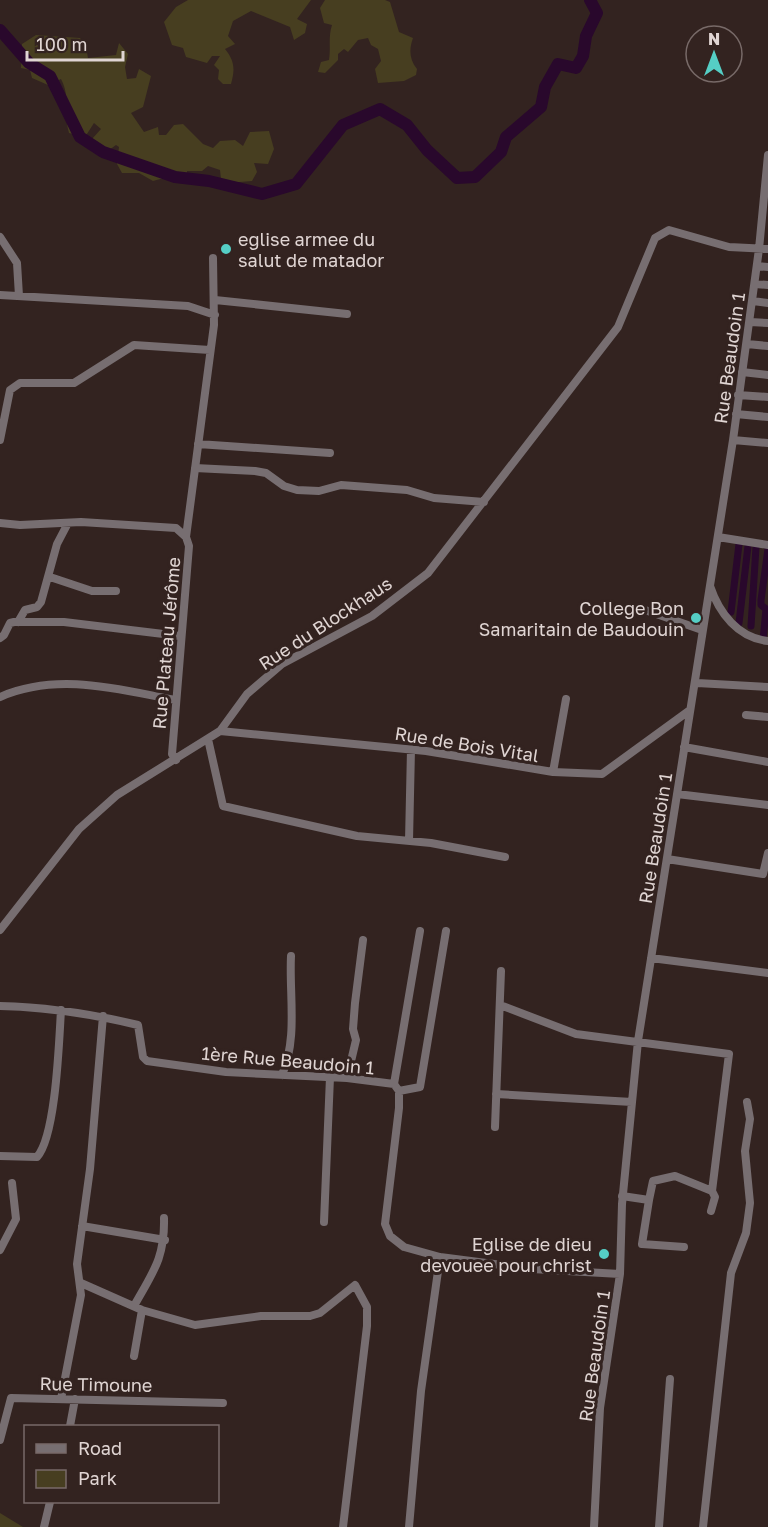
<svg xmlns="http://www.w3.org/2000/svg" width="768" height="1527" font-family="'Golos Text',sans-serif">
	<rect width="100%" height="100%" fill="#332320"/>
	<path fill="#473e20" d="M188 0H311L297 19 307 24 305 33 294 40 290 27 251 11 233 21 228 36 235 44 225 49C235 61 235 70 231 84H223L218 79 219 70 214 65 220 56H212L207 63 186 57 183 48 172 45 164 22 176 7Z
		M325 0H385L390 2 399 32 413 38C409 49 409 59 417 69L416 75 404 81 378 83 375 69 381 61 378 49 371 45 368 38 358 40 348 52 344 49 338 54V60L325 73 318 72 321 62 329 60C331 47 328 37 332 25L324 23 320 8Z
		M36 35 80 38 86 47 88 58 116 55 119 43 128 54 125 67 127 79 136 78 139 69 151 76 143 107 131 113 144 132 158 127 159 135H166L174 125 183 124 203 144 213 148 220 141 235 140 243 146 250 132 269 131 274 149 268 164 254 163 257 172 252 181 227 183 221 179 220 170 208 166 202 171H187V179L175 175 153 181 139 173H122L117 164 119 147 116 145 109 150 98 147 92 139 101 129 94 123 85 137 69 133C63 113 71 98 61 79L48 85 32 78 30 70 21 68 22 44Z
		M0 1513 23 1527H0Z"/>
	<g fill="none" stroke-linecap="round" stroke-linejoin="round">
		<path stroke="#29082c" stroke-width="7" d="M731 612 739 544
			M739 623 748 546
			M751 626 756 547
			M763 640 766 609 761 605V600L768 549"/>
		<path stroke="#29082c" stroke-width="12" d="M0 30 29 63 50 76 80 137 103 152 175 177 209 181 262 194 296 184 343 125 380 109 407 125 427 150 457 178 475 177 501 152 506 137 541 107 545 87 558 64 576 68 583 56 586 36 597 13 590 0"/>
		<path stroke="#776e71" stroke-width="8" d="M0 237 17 263 19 296
			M757 266 768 267
			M755 284 768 285
			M0 295 188 306 215 315
			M215 300 347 314
			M753 301 768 303
			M750 322 768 323
			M747 344 768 346
			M742 372 768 375
			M738 395 768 397
			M736 414 768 417
			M0 440 10 390 20 383H74L134 345 210 350
			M733 440 768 443
			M198 444 330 453
			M195 468 255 471 266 473 284 486 297 490 319 491 341 485 407 490 434 498 484 502
			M0 523 20 525 81 522 176 528 186 537 189 546 172 754 176 760
			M186 537 214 325 213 258
			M718 537 768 545
			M50 577 92 591H116
			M710 586C719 613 738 638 768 641
			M645 610 702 630
			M18 622 25 610 37 607 41 602 57 544 68 523
			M0 638 4 635 10 623 14 622H64L180 636
			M697 683 768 687
			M0 697C57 672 117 689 175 700
			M746 715 768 717
			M220 731 426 751 553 772 602 774 690 710
			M208 739 223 806 357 836 431 843 505 857
			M684 747 768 762
			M553 772 566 699
			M677 794 768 805
			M409 841 411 749
			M667 859 763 874 768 853
			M0 930 79 829 117 795 220 731 247 694 282 664 372 616 428 573 618 327 655 238 669 230 729 247 768 249
			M651 958 768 973
			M500 1005 576 1034 729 1054 712 1191
			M0 1006C47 1007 92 1014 138 1025L143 1057 147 1061 226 1072 347 1078 394 1084 399 1091V1108L385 1224 390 1236 404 1247 440 1257 532 1269 620 1274
			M282 1075C298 1038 289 995 291 956
			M347 1078 356 1040 353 1029 355 1003 363 940
			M394 1084 420 931
			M399 1091 420 1087 446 931
			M496 1094 632 1102
			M495 1127 501 971
			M0 1156 37 1157C56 1136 59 1041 61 1010
			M622 1196 649 1200 653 1181 675 1176 712 1191 715 1197 711 1211
			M649 1200 642 1244 684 1247
			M324 1222 330 1077
			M82 1226 165 1240
			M0 1250 16 1219 12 1183
			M81 1283 142 1310 195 1325 261 1316H310L320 1313 355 1285 367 1307V1326L343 1527
			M134 1306C153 1272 165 1258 164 1218
			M134 1356 142 1310
			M61 1399 81 1295 77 1264 90 1169 103 1016
			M70 1426 75 1399
			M0 1440 11 1398 223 1403
			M44 1527 50 1502
			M409 1527 421 1391 440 1257
			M594 1527 600 1408 620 1274 622 1204 638 1041 733 440 759 249 768 155
			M659 1527 670 1379
			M703 1527 731 1273 746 1233 750 1203 745 1151 750 1119 747 1102"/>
	</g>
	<g fill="#55cec5" stroke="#332320" stroke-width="2">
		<circle cx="226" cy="249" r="6"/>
		<circle cx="696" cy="618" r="6"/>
		<circle cx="604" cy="1254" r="6"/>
	</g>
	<g text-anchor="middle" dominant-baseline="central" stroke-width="6" stroke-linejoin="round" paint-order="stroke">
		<g font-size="18" fill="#e0d5d3" stroke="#332320" text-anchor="end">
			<text x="238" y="239" text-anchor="start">eglise armee du<tspan x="238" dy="21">salut de matador</tspan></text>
			<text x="684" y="608">College Bon<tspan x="684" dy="21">Samaritain de Baudouin</tspan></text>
			<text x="592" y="1244">Eglise de dieu<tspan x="592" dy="21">devouee pour christ</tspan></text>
		</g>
		<g font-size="18" fill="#e0d5d3" stroke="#332320">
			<text transform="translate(729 358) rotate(-82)">Rue Beaudoin 1</text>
			<text transform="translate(325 623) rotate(-33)">Rue du Blockhaus</text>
			<text transform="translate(166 643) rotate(-85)">Rue Plateau Jérôme</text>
			<text transform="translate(467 744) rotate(9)">Rue de Bois Vital</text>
			<text transform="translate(655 838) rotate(-81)">Rue Beaudoin 1</text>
			<text transform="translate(288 1060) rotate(5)">1ère Rue Beaudoin 1</text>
			<text transform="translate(594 1356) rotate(-82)">Rue Beaudoin 1</text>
			<text transform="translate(96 1384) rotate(1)">Rue Timoune</text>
		</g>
	</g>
	<rect x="24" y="1425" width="195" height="78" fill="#332320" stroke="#786a68" stroke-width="1.5"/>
	<rect x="36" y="1444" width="30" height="9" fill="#776e71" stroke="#786a68" stroke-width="1.5"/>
	<text x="78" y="1455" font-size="18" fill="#e0d5d3">Road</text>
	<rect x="36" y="1470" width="30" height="18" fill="#473e20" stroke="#786a68" stroke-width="1.5"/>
	<text x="78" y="1485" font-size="18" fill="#e0d5d3">Park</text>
	<g transform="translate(714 54)"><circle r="28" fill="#332320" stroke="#786a68" stroke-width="1.5"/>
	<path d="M0-4.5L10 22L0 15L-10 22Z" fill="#55cec5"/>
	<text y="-9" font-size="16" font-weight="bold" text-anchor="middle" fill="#e0d5d3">N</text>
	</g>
	<path d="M27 51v9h96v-9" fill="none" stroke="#e0d5d3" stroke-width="3"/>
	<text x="36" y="51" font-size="18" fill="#e0d5d3" stroke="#332320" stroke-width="4.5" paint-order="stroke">100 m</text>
</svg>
